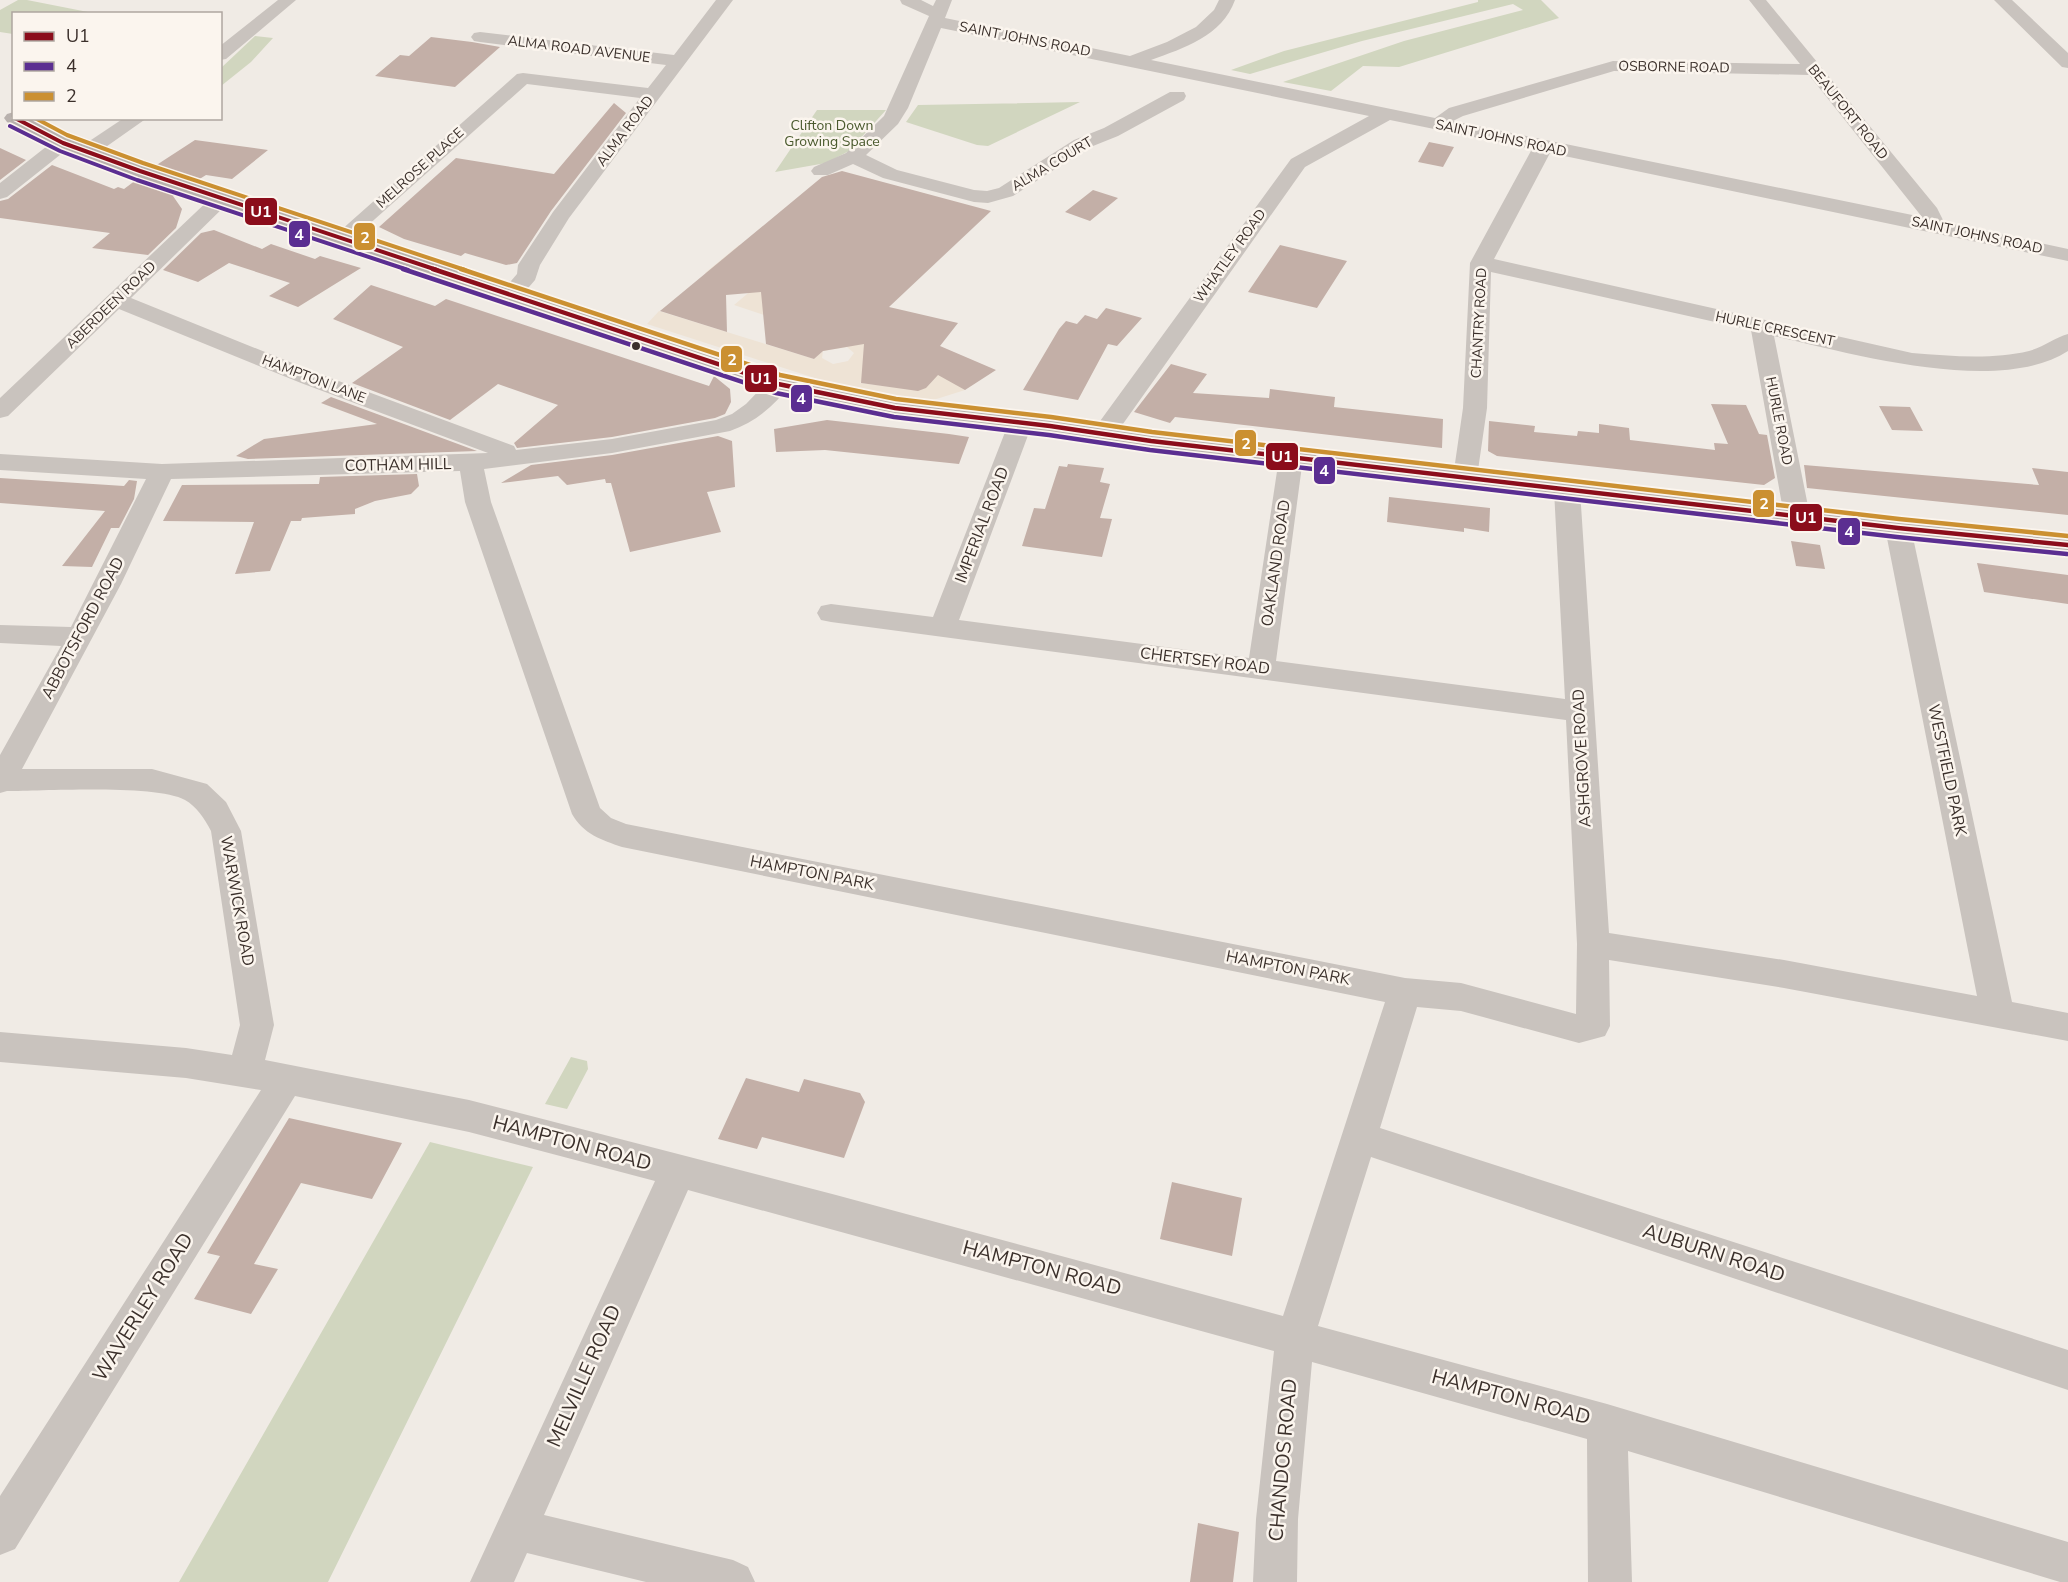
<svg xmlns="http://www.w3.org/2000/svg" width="2068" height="1582" font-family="'Nunito Sans',sans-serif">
	<rect width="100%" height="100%" fill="#f0ebe5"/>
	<path fill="#d1d6bf" d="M18 0H27L93 13 14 14 13 34 0 32V10Z
		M1478 0H1541L1559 18 1399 67 1363 66 1331 91 1283 82 1404 41 1523 10 1513 4 1362 41 1250 74 1231 70 1284 51 1478 2Z
		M255 36 273 38 251 62 221 86V68Z
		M1080 102 988 146 977 145 906 122 918 105Z
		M817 110H886L849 151 826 163 775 172Z
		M571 1057 587 1061 588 1069 567 1109 545 1104Z
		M430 1142 533 1167 328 1582H179Z"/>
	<path fill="#eee3d5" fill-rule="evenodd" d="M739 245 778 257 885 310 907 311 903 317 965 390 927 402 855 391 647 324 659 311 814 359 823 351 817 333 734 305 753 289 705 273ZM847 347 854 353 848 361 833 364 822 358 823 351ZM864 377 930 384 919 390 860 383Z"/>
	<path fill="#c3afa7" d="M431 37 472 42 500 47 455 87 375 76 400 55 409 56Z
		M614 103 626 113 551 211 517 263 506 265 465 253 461 256 404 239 379 227 456 158 554 174Z
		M195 140 268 150 232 179 206 175 198 180 155 166Z
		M1429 142 1454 147 1443 167 1418 162Z
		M0 148 26 160 0 180Z
		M52 165 114 189 118 187 124 189 136 180 177 193 173 196 182 209 176 228 148 255 92 248 110 233 0 218V201L8 199Z
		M842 171 991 211 889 307 958 323 940 346 996 370 965 390 938 375 926 388 918 391 861 383 864 344 823 351 814 359 766 344 761 292 726 295 727 332 660 311 822 177Z
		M1093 190 1118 198 1090 221 1065 212Z
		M214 230 262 249 271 244 315 259 320 256 361 268 298 307 269 296 290 283 229 263 198 282 163 270 201 233Z
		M1280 245 1347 261 1317 308 1248 292Z
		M371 285 435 306 446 299 709 386 714 376 730 389 731 402 725 414 715 418 612 437 517 448 514 443 558 405 498 384 450 420 352 383 403 347 333 319Z
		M1106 308 1142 318 1117 346 1108 344 1078 400 1023 390 1059 329 1066 321 1077 324 1085 315 1097 319Z
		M1171 364 1207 374 1193 393 1269 398 1270 389 1335 397 1334 407 1443 419 1442 448 1175 417 1170 423 1134 412Z
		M331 397 477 451 248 459 236 456 264 439 377 424 321 403Z
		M1711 404 1746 405 1759 434 1767 435 1775 478 1764 485 1497 456 1488 451 1489 421 1535 426 1534 432 1577 436 1578 431 1599 433V424L1629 428 1630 440 1715 450 1714 443 1728 444Z
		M1879 406 1910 407 1923 431 1892 430Z
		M827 420 949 434 969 437 959 464 825 450 776 452 774 429Z
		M718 436 732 441 735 487 707 492 721 532 630 552 611 483H606L605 479 567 485 558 476 501 483 531 465 612 455Z
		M1068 464 1104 468 1100 482 1110 484 1100 518 1112 519 1102 557 1022 546 1034 508 1045 509 1059 466 1067 467Z
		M1804 465 2039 485 2032 468 2068 472V515L1807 488Z
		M417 474 419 486 411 494 375 501 355 509V514L302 518 301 521H291L270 571 235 574 254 522 163 521 182 485 319 484 320 477Z
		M0 478 124 486 129 480 137 481 134 499 119 528H111L92 567 62 566 105 511 0 503Z
		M1389 497 1490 508 1489 532 1464 528V532L1387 522Z
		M1791 541 1820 545 1825 569 1796 566Z
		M1977 563 2068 575V604L1984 592Z
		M746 1078 799 1092 804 1079 860 1093 865 1102 844 1158 762 1137 757 1149 718 1139Z
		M289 1118 402 1143 372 1199 301 1183 254 1264 278 1269 251 1314 194 1299 220 1256 207 1253Z
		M1172 1182 1242 1198 1232 1256 1160 1239Z
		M1198 1523 1239 1532 1233 1582H1190Z"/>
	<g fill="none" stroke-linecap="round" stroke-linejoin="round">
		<path fill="#c9c3be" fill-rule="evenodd" d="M278 0H296L226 59 220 60V46Z
			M716 0H733L569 218 540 265 535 280 517 301 509 303 501 301 498 296 517 274 518 265 553 212 640 98 527 84 348 243 341 245 334 243 331 239 517 74 523 73 648 88 666 65 480 42 474 41 471 37 474 33 480 32 674 55Z
			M900 0H921L933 6 936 0H952L945 18 1130 56 1167 42 1196 27 1214 10 1219 0H1235C1222 36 1184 48 1151 60L1435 118 1449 108 1613 61 1800 64 1749 0H1766L1937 208 1944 222 2068 249V261L1550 153 1494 259 1912 353C1950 356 1992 360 2029 351 2044 347 2054 338 2068 334V351C1998 396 1850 353 1774 336L1810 516 1806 522 1797 524 1788 522 1784 516 1751 330 1491 272 1487 408 1477 477 1474 482 1465 485 1456 482 1453 477 1463 408 1470 263 1532 149 1390 120 1305 167 1113 438 1104 440 1095 438 1092 433 1095 428 1291 159 1369 116 941 28 908 108 898 124 866 155 897 170 974 190 987 191 999 188 1074 140 1104 128 1170 92H1184L1186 96 1184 100 1118 136 1088 148 1013 196 988 203 974 202 883 178 853 164 828 175H814L811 171 814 167 846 153 884 116 929 16 902 4ZM1614 71 1809 75 1922 217 1453 121 1463 116Z
			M1994 0H2012L2068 53V68L2062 67Z
			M124 118H147L93 156H79L76 152 79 148Z
			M63 137 70 139 73 143 70 147 7 197 0 199V183L56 139Z
			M221 193 228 195 231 199 228 203 131 298 317 373 514 446 516 450 612 439 716 420 732 414 746 404 770 379 778 377 786 379 790 384C775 406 755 422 730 431L612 453 484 469 491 502 600 808 611 818 626 824 1405 978 1461 983 1576 1014 1577 944 1566 720 831 622 821 620 817 613 821 606 831 604 933 617 1009 422 1013 417 1021 415 1029 417 1033 422 959 620 1249 658 1279 458 1282 453 1291 450 1300 453 1303 458 1276 661 1565 699 1554 490 1558 484 1567 482 1576 484 1580 490 1609 933 1784 960 1977 996 1885 528 1889 522 1898 520 1907 522 1911 528 2012 1002 2068 1013V1041L1784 988 1609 960 1610 1026 1605 1036 1579 1043 1461 1011 1417 1007 1380 1128 2068 1350V1390L1371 1157 1318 1326 1607 1404 2068 1542V1582H2060L1628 1451 1632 1582H1588L1587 1439 1312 1362 1298 1519 1297 1582H1253L1256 1519 1274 1351 688 1190 544 1515 733 1560 748 1567 755 1582H646L527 1553 514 1582H470L655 1181 469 1132 295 1096 15 1549 0 1555V1496L261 1090 186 1078 0 1062V1032L186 1048 232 1055 240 1025 211 831C205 819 196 806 185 800 157 784 43 791 7 791L0 793V755L61 646 0 643V625L71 627 146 479 0 470V454L162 464 488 453 301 383 119 309 8 416 0 418V398L214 195ZM460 471 465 502 572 814C583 834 602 840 622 847L1385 1002 1283 1316 836 1195 469 1100 265 1060 274 1025 241 831 226 802 207 784 152 769H22L121 584 171 479Z"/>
		<path fill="#b8b1ad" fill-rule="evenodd" d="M14 112V118H31L71 138 148 166 784 378 895 400 1050 418 1151 433 1898 519 2068 536V554L1898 537 1151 449 1050 434 895 416 769 389 132 176 55 148 7 122 4 118 7 114Z"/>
		<g stroke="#fbf5ee" stroke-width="7">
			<path id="bus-1-far1" d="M15 118 63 143 140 171 437 270"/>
		</g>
		<g stroke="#fbf5ee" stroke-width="8">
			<path id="bus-1" d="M433 269 778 384 895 408 1050 426 1151 441 1898 528 2068 545"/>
		</g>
		<g stroke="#fbf5ee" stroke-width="7">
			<path id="bus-2-far1" d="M10 126 60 151 137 180 408 270"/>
		</g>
		<g stroke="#fbf5ee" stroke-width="8">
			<path id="bus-2" d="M403 269 776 393 894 417 1049 435 1150 450 1897 537 2067 554"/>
		</g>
		<g stroke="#fbf5ee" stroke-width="7">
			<path id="bus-3-far1" d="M35 118 67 135 143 163 465 270"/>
		</g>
		<g stroke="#fbf5ee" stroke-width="8">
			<path id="bus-3" d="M461 269 780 375 896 399 1051 417 1152 432 1899 519 2068 536"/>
		</g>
		<use href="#bus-1-far1" stroke="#8b0d1b" stroke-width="4"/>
		<use href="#bus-1" stroke="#8b0d1b" stroke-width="4.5"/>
		<use href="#bus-2-far1" stroke="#5b2e91" stroke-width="4"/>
		<use href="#bus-2" stroke="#5b2e91" stroke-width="4.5"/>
		<use href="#bus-3-far1" stroke="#cb9031" stroke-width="4"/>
		<use href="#bus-3" stroke="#cb9031" stroke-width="4.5"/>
	</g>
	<circle fill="#3b302b" stroke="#fbf5ee" stroke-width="2" cx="636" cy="346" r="5"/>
	<g text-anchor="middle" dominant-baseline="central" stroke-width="5" stroke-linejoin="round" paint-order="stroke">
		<g font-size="14" fill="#3b302b" stroke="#fbf5ee">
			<text transform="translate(1025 39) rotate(11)">SAINT JOHNS ROAD</text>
			<text transform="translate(579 49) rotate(7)">ALMA ROAD AVENUE</text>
			<text transform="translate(1674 67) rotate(1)">OSBORNE ROAD</text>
			<text transform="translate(1848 112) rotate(51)">BEAUFORT ROAD</text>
			<text transform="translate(625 131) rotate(-53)">ALMA ROAD</text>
			<text transform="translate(1501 138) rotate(12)">SAINT JOHNS ROAD</text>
			<text transform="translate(1052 164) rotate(-31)">ALMA COURT</text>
			<text transform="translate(420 168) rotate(-42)">MELROSE PLACE</text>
			<text transform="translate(1977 235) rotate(12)">SAINT JOHNS ROAD</text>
			<text transform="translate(1230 256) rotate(-54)">WHATLEY ROAD</text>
			<text transform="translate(111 305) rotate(-44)">ABERDEEN ROAD</text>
			<text transform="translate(1479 323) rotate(-87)">CHANTRY ROAD</text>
			<text transform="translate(1775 329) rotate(12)">HURLE CRESCENT</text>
			<text transform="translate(314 379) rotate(21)">HAMPTON LANE</text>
			<text transform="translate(1779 421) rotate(79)">HURLE ROAD</text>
		</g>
		<g font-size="14" fill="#4a5a2e" stroke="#fbf5ee">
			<text x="832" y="125">Clifton Down<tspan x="832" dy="16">Growing Space</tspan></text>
		</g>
		<g font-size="16" fill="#3b302b" stroke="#fbf5ee">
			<text transform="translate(398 465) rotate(-1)">COTHAM HILL</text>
			<text transform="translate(982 525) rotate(-69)">IMPERIAL ROAD</text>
			<text transform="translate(1276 563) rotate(-82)">OAKLAND ROAD</text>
			<text transform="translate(83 628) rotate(-62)">ABBOTSFORD ROAD</text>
			<text transform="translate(1205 661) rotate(7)">CHERTSEY ROAD</text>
			<text transform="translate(1582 758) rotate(-93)">ASHGROVE ROAD</text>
			<text transform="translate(1947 770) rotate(78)">WESTFIELD PARK</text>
			<text transform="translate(812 873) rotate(11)">HAMPTON PARK</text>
			<text transform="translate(237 901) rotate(80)">WARWICK ROAD</text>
			<text transform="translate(1288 968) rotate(11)">HAMPTON PARK</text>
		</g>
		<g font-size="20" fill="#3b302b" stroke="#fbf5ee">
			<text transform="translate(572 1143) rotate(15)">HAMPTON ROAD</text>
			<text transform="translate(1714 1253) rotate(18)">AUBURN ROAD</text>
			<text transform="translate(1042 1268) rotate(15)">HAMPTON ROAD</text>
			<text transform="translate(143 1307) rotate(-58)">WAVERLEY ROAD</text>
			<text transform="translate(584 1376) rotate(-66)">MELVILLE ROAD</text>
			<text transform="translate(1511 1397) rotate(15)">HAMPTON ROAD</text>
			<text transform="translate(1283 1460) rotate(-85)">CHANDOS ROAD</text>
		</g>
	</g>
	<g stroke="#fbf5ee" stroke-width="2">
		<rect x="244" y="197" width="34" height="29" rx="6" fill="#8b0d1b"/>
		<rect x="288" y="220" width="23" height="28" rx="6" fill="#5b2e91"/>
		<rect x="353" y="222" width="23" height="29" rx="6" fill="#cb9031"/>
		<rect x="720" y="345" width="23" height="28" rx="6" fill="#cb9031"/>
		<rect x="744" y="364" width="34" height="29" rx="6" fill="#8b0d1b"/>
		<rect x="790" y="384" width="23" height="29" rx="6" fill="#5b2e91"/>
		<rect x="1234" y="429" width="23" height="28" rx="6" fill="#cb9031"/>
		<rect x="1265" y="442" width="34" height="29" rx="6" fill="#8b0d1b"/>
		<rect x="1313" y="456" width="23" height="29" rx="6" fill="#5b2e91"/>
		<rect x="1752" y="489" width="23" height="29" rx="6" fill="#cb9031"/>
		<rect x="1789" y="503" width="34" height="29" rx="6" fill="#8b0d1b"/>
		<rect x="1837" y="517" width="24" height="29" rx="6" fill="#5b2e91"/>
	</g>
	<g font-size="16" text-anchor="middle" font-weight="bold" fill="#fff">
		<text x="261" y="217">U1</text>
		<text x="299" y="240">4</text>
		<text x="365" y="243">2</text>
		<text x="732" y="365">2</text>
		<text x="761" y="384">U1</text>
		<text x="801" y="404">4</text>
		<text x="1246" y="449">2</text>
		<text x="1282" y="462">U1</text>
		<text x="1324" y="476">4</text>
		<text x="1764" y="509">2</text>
		<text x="1806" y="523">U1</text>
		<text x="1849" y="537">4</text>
	</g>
	<rect x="12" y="12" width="210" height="108" fill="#fbf5ee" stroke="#aea6a0" stroke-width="1.5"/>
	<rect x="24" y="32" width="30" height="9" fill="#8b0d1b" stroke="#aea6a0" stroke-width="1.5"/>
	<text x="66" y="42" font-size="18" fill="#3b302b">U1</text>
	<rect x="24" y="62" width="30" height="9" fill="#5b2e91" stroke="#aea6a0" stroke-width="1.5"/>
	<text x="66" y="72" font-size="18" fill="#3b302b">4</text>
	<rect x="24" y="92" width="30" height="9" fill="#cb9031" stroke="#aea6a0" stroke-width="1.5"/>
	<text x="66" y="102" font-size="18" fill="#3b302b">2</text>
</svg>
